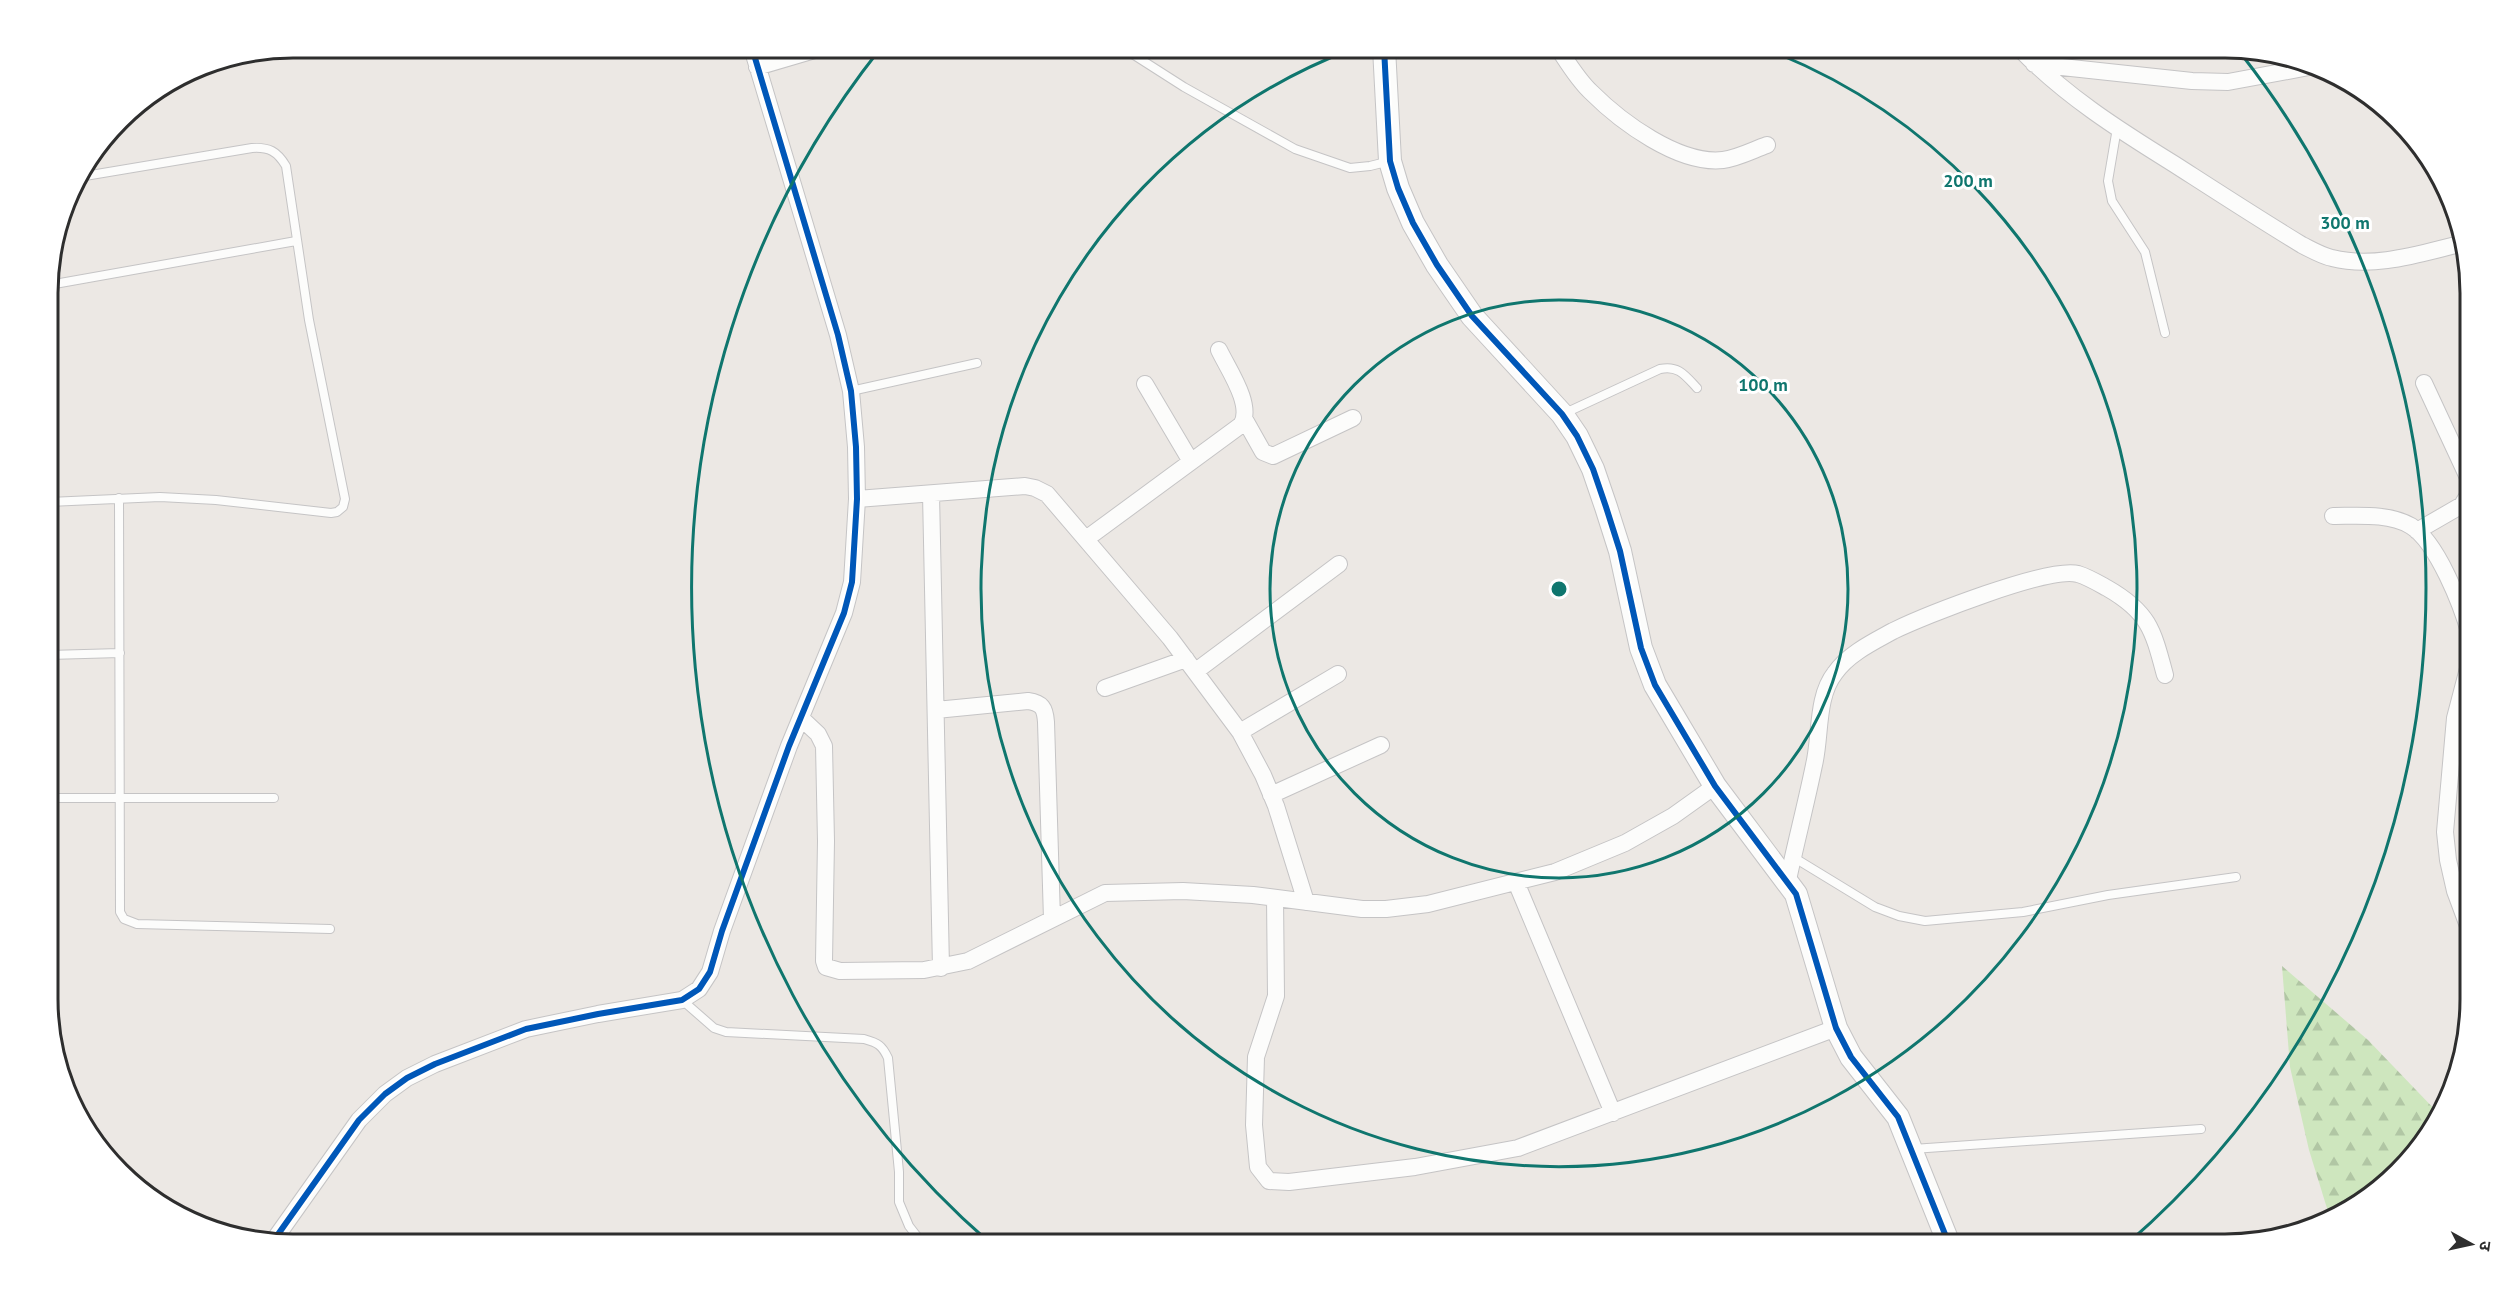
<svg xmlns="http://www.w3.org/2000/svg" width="2519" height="1292" font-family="'PT Sans','Noto Sans Devanagari',sans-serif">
	<defs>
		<pattern id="forest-firs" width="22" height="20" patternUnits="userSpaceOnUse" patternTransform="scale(1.5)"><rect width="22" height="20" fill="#cee6be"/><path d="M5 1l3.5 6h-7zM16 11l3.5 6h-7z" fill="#b1c6a4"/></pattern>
	</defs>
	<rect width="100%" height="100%" fill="#ece8e4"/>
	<path fill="url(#forest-firs)" d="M2282 966 2368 1040 2440 1115 2410 1160 2362 1202 2330 1218 2309 1150 2290 1067Z"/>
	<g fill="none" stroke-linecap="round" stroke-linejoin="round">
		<g stroke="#c5c4c5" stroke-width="10">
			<path id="lane" d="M1123 48 1184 87 1295 149 1350 168 1370 166 1390 161
				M2117 128 2108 181 2112 201 2145 252 2165 333
				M49 285 296 241
				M851 391 977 363
				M1563 414 1660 369C1678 365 1685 375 1697 388
				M119 498 120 912 124 919 137 924 330 929
				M49 502 160 497 216 500 331 513 337 512 343 507 345 499 309 320 286 166C277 151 269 147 252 148L79 177
				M49 655 120 653
				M50 798H274
				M1793 857 1875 907 1899 916 1925 921 2023 912 2108 895 2236 877
				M682 1000 714 1028 726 1032 864 1039C878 1043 882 1045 888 1058L899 1172V1202L909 1226 923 1244
				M1913 1149 2201 1129"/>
		</g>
		<g stroke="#c5c4c5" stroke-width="18">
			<path id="street" d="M1558 48C1568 63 1578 80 1591 92 1621 122 1679 165 1723 160 1738 158 1753 150 1767 145
				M2019 48C2064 95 2119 130 2174 164 2216 191 2259 219 2302 245 2312 250 2322 256 2332 258 2376 269 2421 253 2464 243
				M2034 64 2192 81 2228 82 2309 67
				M757 67 821 48
				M2424 383 2470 482
				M1145 384 1190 460
				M1245 420 1263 452 1273 456 1353 418
				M931 494 941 968
				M857 499 1025 486 1035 488 1047 494 1170 638 1240 732 1263 775 1276 806 1306 902
				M2333 516C2358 516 2389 513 2411 526 2437 542 2462 606 2470 635
				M2417 531 2462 505 2470 492
				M1086 539 1241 425C1254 406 1228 369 1219 350
				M2470 661 2455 718 2445 832 2448 860 2455 891 2471 934
				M1196 671 1339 564
				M1105 688 1186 659
				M936 710 1028 701C1042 703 1045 708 1046 722L1052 919
				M801 718 818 734 824 746 826 841 824 961 826 967 840 971 924 970 968 961 1105 893 1183 891 1253 895 1362 909H1386L1428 904 1555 872 1625 843 1673 816 1715 786
				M1240 732 1338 674
				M1271 795 1381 745
				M1788 880C1796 842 1806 804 1814 765 1821 736 1816 697 1835 673 1848 654 1873 642 1893 631 1924 616 2049 566 2078 574 2088 577 2098 583 2107 588 2149 612 2153 630 2165 675
				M1516 882 1613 1113
				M1275 898 1276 996 1256 1057 1254 1125 1258 1167 1269 1181 1289 1182 1415 1167 1518 1148 1836 1028
				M274 1240 359 1120 385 1094 407 1078 435 1064 526 1029 598 1014 682 1000 699 989 710 972 722 931 789 746 844 613 852 582 857 499 856 447 851 391 838 335 752 48"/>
		</g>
		<g stroke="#c5c4c5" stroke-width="24">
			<path id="secondary" d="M1384 48 1390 161 1398 188 1413 223 1437 265 1472 316 1562 414 1577 436 1593 469 1606 507 1620 551 1641 648 1655 685 1715 786 1796 894 1836 1028 1851 1057 1898 1117 1949 1244"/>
		</g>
		<use href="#lane" stroke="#fcfcfb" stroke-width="8"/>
		<use href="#street" stroke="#fcfcfb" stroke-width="16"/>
		<use href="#secondary" stroke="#fcfcfb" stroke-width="22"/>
		<g stroke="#fff" stroke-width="10">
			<path id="cycleway" d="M1384 48 1390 161 1398 188 1413 223 1437 265 1472 316 1562 414 1577 436 1593 469 1606 507 1620 551 1641 648 1655 685 1715 786 1796 894 1836 1028 1851 1057 1898 1117 1949 1244
				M274 1240 359 1120 385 1094 407 1078 435 1064 526 1029 598 1014 682 1000 699 989 710 972 722 931 789 746 844 613 852 582 857 499 856 447 851 391 838 335 752 48"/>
		</g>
		<use href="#cycleway" stroke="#0057b8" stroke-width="6"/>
	</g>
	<g fill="none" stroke="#0f766e" stroke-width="3">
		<circle cx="1559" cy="589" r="289"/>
		<path d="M1766 49A578 578 0 1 1 1352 49"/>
		<path d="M990 1243A867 867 0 0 1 880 49M2242 55A867 867 0 0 1 2128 1243"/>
	</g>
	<path d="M0 0H2519V1292H0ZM293 58H2225A235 235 0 0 1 2460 293V999A235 235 0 0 1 2225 1234H293A235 235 0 0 1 58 999V293A235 235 0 0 1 293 58Z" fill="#fff" fill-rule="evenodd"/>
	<path fill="none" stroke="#2e2e2e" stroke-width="3" d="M293 58H2225A235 235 0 0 1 2460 293V999A235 235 0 0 1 2225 1234H293A235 235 0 0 1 58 999V293A235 235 0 0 1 293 58Z"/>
	<circle cx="1559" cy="589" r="9" fill="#0f766e" stroke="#fff" stroke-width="3"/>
	<g font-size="18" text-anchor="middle" font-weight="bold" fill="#0f766e" stroke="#fff" stroke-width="6" stroke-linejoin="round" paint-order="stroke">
		<text x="1968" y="187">200 m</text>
		<text x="2345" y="229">300 m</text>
		<text x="1763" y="391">100 m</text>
	</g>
	<g transform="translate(2471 1244) rotate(98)" stroke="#ffffff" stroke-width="4.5" paint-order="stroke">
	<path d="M0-4.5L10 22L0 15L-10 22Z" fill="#2e2e2e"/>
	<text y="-9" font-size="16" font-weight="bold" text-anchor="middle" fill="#2e2e2e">उ</text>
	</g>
</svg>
